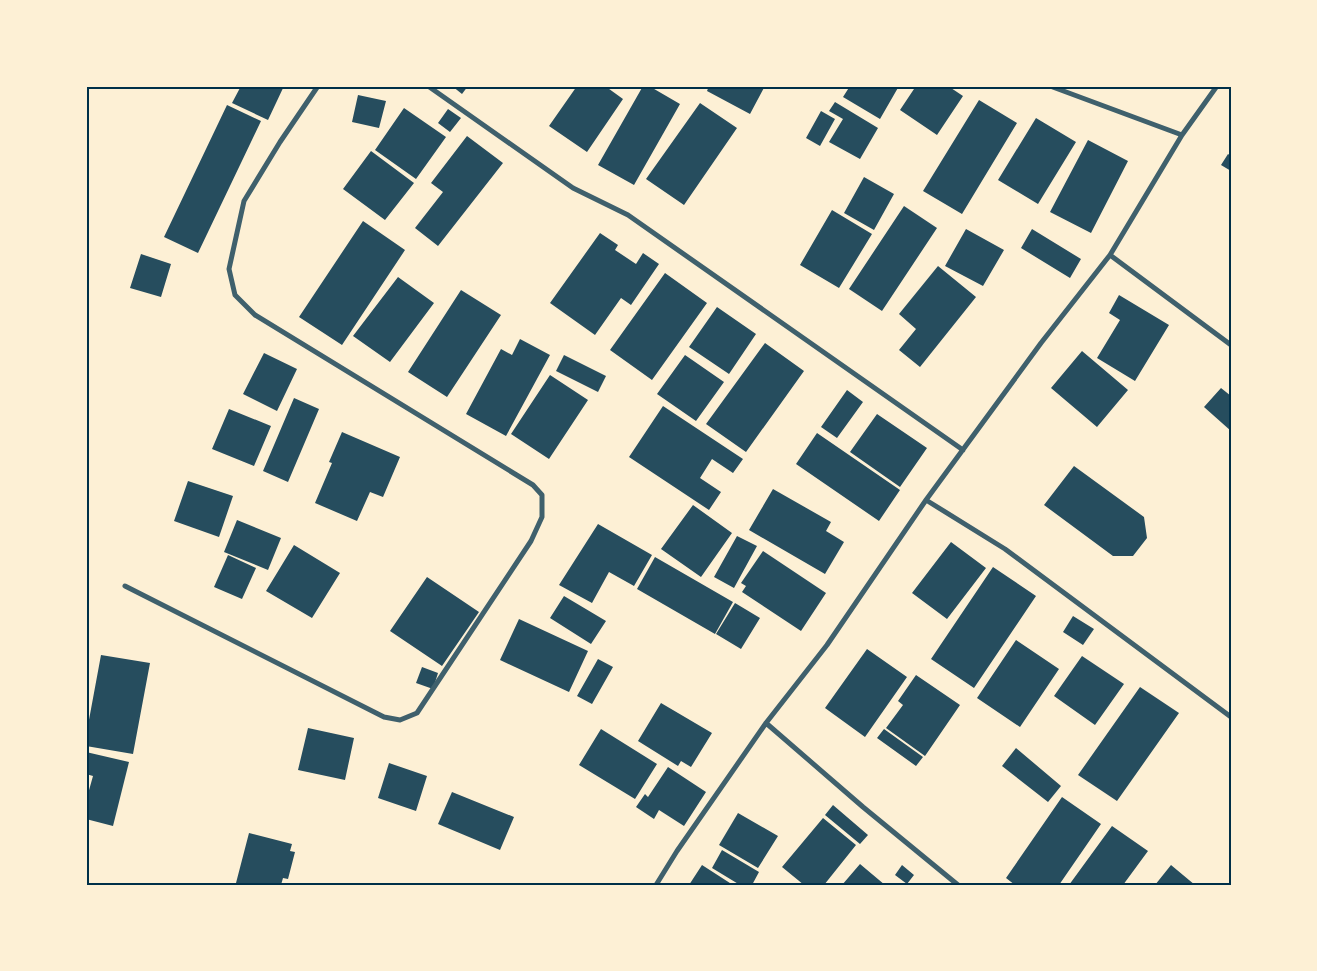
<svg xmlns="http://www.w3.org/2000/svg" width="1317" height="971" font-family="'Exo 2',sans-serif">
	<rect width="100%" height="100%" fill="#fdf0d5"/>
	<path fill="#264d5e" d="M241 86H284L268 120 232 103Z
		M452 86H468L462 94Z
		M577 86H605L623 99 587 152 549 126Z
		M643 86H649L680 104 634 185 598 165Z
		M709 86H765L750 114 707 91Z
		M850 86H899L880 119 843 97Z
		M916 86H948L963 96 937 135 900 110Z
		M358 95 386 101 379 128 352 122Z
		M979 100 1017 123 962 214 923 191Z
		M835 102 878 128 860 159 829 142 843 119 829 111Z
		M700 103 737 128 684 205 646 179Z
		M227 105 261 121 198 253 164 237Z
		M404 108 446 137 416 179 375 150Z
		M448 109 461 118 450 132 438 123Z
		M821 111 835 119 820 146 806 138Z
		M1036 118 1076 142 1038 204 998 180Z
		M467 136 503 163 438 246 415 228 443 192 431 183Z
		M1088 140 1128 161 1091 233 1050 212Z
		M371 151 414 183 385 220 343 189Z
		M1228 154 1231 156V171L1221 165Z
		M864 177 894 194 874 230 844 213Z
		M904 206 937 228 882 311 849 289Z
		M832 210 872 234 839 288 800 265Z
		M363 221 405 250 342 345 299 317Z
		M966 229 1004 250 983 286 945 266Z
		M1032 229 1081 259 1070 278 1021 248Z
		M600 233 618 245 615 250 636 264 643 253 659 264 631 305 621 298 595 335 550 303Z
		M141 254 171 264 161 297 130 288Z
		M938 266 976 297 920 367 899 350 916 329 899 314Z
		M665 273 707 303 652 380 610 350Z
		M398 277 434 303 390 362 353 336Z
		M461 290 501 315 447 397 408 372Z
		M1119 295 1169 325 1135 381 1097 358 1120 320 1109 313Z
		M717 307 756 334 729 374 689 347Z
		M520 339 550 355 506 436 466 414 501 349 512 355Z
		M765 343 804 371 746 452 706 424Z
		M1082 351 1128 390 1097 427 1051 388Z
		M264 353 297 369 277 411 243 394Z
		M564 355 606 376 598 392 556 371Z
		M685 355 724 382 696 421 657 394Z
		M550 375 588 400 549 459 511 434Z
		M1221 388 1231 396V431L1204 407Z
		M847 390 863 402 837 438 821 427Z
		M294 398 319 409 288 482 263 471Z
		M663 406 743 459 733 473 712 459 700 478 721 492 709 510 629 457Z
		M229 409 271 426 254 466 212 449Z
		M877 414 927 448 900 487 850 452Z
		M342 432 400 457 383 497 370 492 357 521 315 503 332 463 329 462Z
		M817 433 900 490 879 521 796 464Z
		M1074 466 1144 517 1147 538 1133 556H1113L1044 505Z
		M188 481 233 496 219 537 174 521Z
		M773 489 831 522 826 531 844 542 825 574 749 530Z
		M693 505 732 533 701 577 661 549Z
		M237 520 281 538 268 570 224 552Z
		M598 524 652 555 634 586 609 572 592 603 559 585Z
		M737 536 757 546 734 588 714 577Z
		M951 542 986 568 947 619 912 593Z
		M294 545 340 573 312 618 266 591Z
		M763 551 826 593 801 631 742 592 746 586 741 583Z
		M228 555 256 568 242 599 214 587Z
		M655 557 733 602 715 634 637 589Z
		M993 567 1036 596 974 688 931 659Z
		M427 577 479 612 442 666 390 631Z
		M564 596 606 621 591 644 550 618Z
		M735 603 760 618 741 649 716 634Z
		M1073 616 1094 629 1083 645 1063 632Z
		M519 619 588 651 569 692 500 660Z
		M1016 640 1059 669 1020 727 977 698Z
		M867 649 907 677 865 737 825 708Z
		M101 655 150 663 133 754 86 746V736Z
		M1082 656 1124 684 1095 725 1054 696Z
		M598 659 613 667 592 704 577 696Z
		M422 667 438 673 433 689 416 683Z
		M916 675 960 705 925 756 886 728 903 705 898 701Z
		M1140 687 1179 713 1117 801 1078 775Z
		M661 703 712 733 691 767 681 761 678 766 638 741Z
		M308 728 354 738 345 780 298 770Z
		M601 729 657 764 635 799 579 765Z
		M884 729 923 757 916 766 877 738Z
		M1016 748 1061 786 1048 802 1002 766Z
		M86 752 129 762 113 826 86 819V801L93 776 86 774Z
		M389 763 427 776 416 811 378 798Z
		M668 767 706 792 684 826 659 810 654 819 636 807 645 794 648 797Z
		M452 792 514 817 500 850 438 824Z
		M1062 797 1101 824 1059 885H1015L1006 878Z
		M833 805 868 835 860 844 825 815Z
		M738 813 778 836 758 868 719 845Z
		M823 818 856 845 824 885H804L782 867Z
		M1112 826 1148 851 1123 885H1069Z
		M249 833 292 844 290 851 295 852 288 879 283 878 281 885H243L236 883Z
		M722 850 759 872 752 885H740L712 868Z
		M860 864 885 885H842Z
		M702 865 733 885H689Z
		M902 865 914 875 907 884 895 875Z
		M1171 865 1195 885H1155Z"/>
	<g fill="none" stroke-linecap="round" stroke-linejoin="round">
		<path stroke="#3f606c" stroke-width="5" d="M428 86 573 188 628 215 963 450
			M1050 86 1182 135
			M1110 255 1231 345
			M926 500 1005 549 1231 717
			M125 586 384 717 400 720 417 713 531 541 542 517V495L533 485 255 315 235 295 229 269 244 201 280 142 318 86
			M766 723 863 807 958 885
			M656 885 677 851 766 723 827 645 926 500 1041 343 1110 255 1182 135 1217 86"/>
	</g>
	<rect width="1317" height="971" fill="none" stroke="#fdf0d5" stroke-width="175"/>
	<rect x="88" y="88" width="1142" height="796" fill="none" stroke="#003049" stroke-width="2"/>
</svg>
